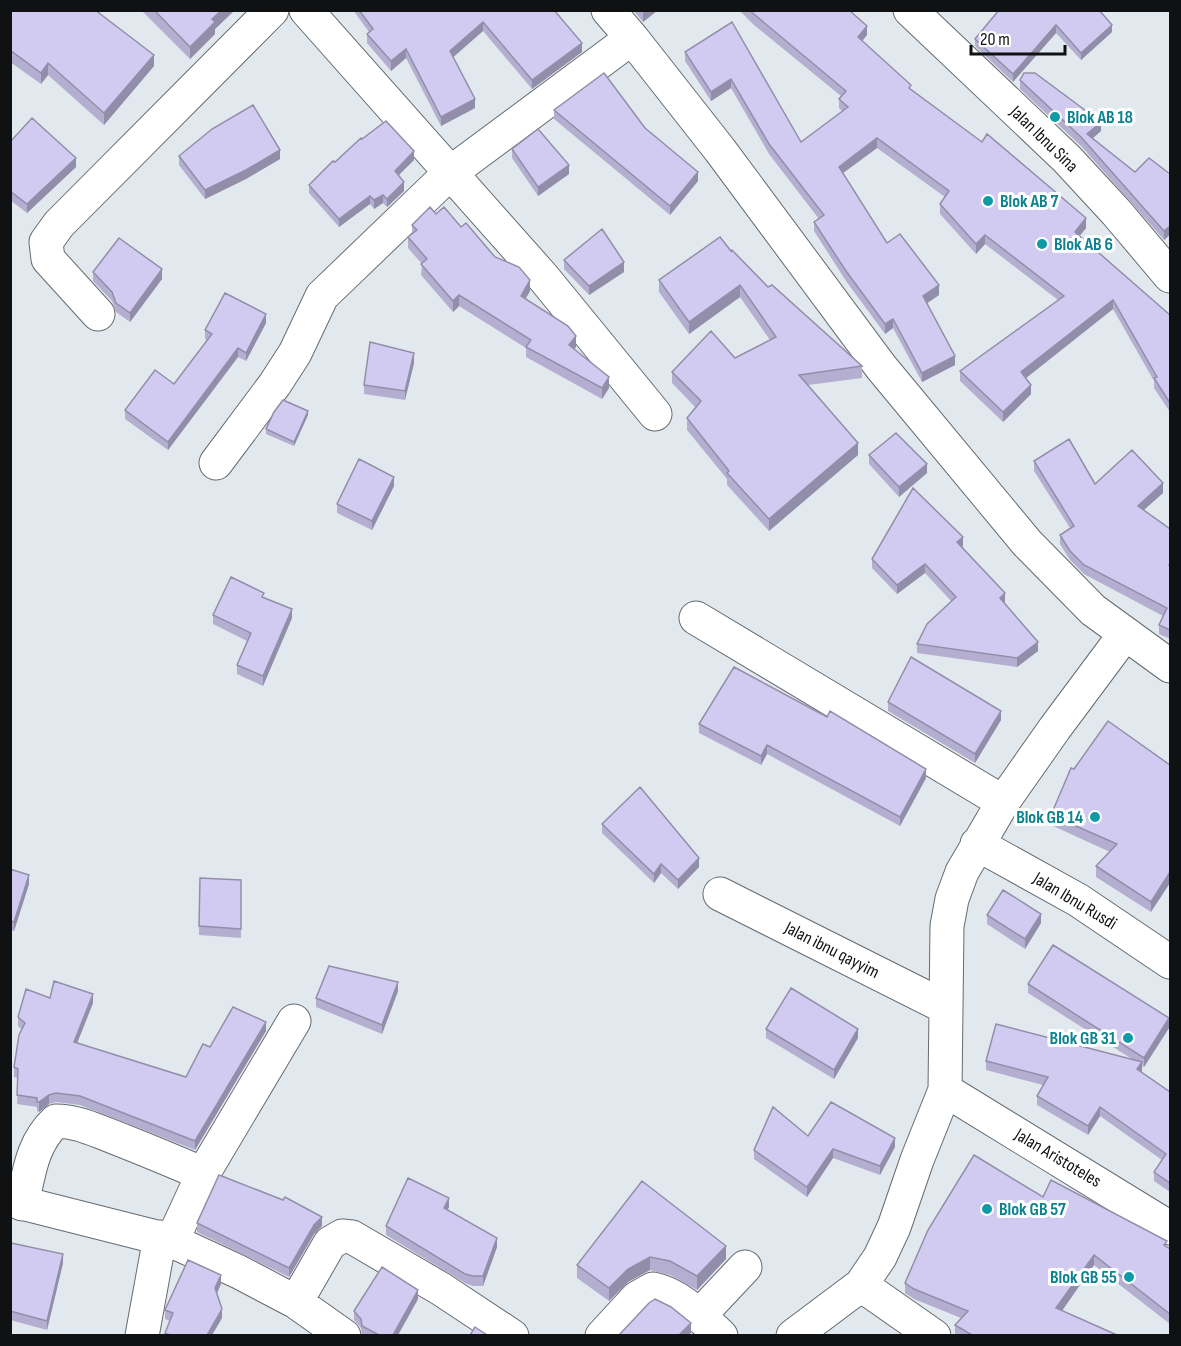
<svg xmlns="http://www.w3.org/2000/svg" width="1181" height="1346" font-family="'Sofia Sans Condensed',sans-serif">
	<rect width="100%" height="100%" fill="#e2e9ee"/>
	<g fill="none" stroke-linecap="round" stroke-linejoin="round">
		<g stroke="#656b6f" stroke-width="35">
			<path id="minor" d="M306 10 543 277 655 414
				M608 10 632 38 720 150 881 367 1027 543 1093 610 1170 666
				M910 10 1067 159 1116 212 1170 276
				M98 314 48 259 46 242 59 224 272 10
				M216 463 275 384 295 353 322 296 450 173 632 38
				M696 618 1003 802
				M977 844 1078 900 1170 962
				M720 894 945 1007
				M945 1090 1170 1228
				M10 1200 172 1241 239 1272 296 1302 344 1336
				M22 1204C29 1173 32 1143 56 1121 74 1121 90 1128 106 1134 139 1147 171 1160 203 1174
				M172 1241 203 1174 294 1021
				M861 1285 934 1336
				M296 1302 330 1243 342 1236 352 1237 441 1289 512 1336
				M699 1316 745 1267
				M142 1336 160 1237
				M602 1336 637 1298 653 1289C679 1294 702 1318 721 1336
				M793 1336 861 1285 880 1257 894 1227 917 1160 945 1090 947 926 952 899 962 872 1003 802 1055 728 1125 634"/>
		</g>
		<use href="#minor" stroke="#fff" stroke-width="33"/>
	</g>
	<path fill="#b4afd0" d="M10 10 154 66 104 125 48 75 41 84 10 62Z
		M141 10H235L215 29V34L190 59Z
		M353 10H547L582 52 532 89 483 31 453 57 475 108 441 126 406 58 391 71 367 43V34L369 32Z
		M633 10H658L643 22Z
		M739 10H818L867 35 862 41 911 90 1086 228 1079 236 1170 315V412L1154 388V381L1113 309 1026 378 1031 394 1003 422 960 381V371L1058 300 985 244 976 254 940 214V204L945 197 877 148 843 173 887 243 939 295 927 303 955 365 922 382 893 328 885 334 846 281 814 231V222L819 219 769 154 731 88 711 101 685 61V52L732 22 801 142 842 111 839 108V99L841 96 754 25Z
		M999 10 1112 32 1081 60 1056 33 1013 82 975 46V39Z
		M1020 80 1101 131 1093 138 1135 172 1170 174 1164 240 1081 146 1020 89Z
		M554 110 645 128 698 181 670 215 554 119Z
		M362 139 414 160 398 175 404 191 387 207 383 203 374 209 370 204 339 227 309 193V185Z
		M10 142 76 167 27 213 10 200Z
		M512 149 569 174 538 196 512 158Z
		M179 156 280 159 246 179 205 199 179 165Z
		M436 214 461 227 495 257 530 291 525 299 576 347 574 349 609 388 602 399 526 357V348L459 306 453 312 421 275 422 264 408 248V237L412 234V225Z
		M731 251 768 287 862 366V378L808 385 858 455 769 531 727 485V479L687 430V418L696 408 672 383V372L735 358 770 340 740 297 689 334 659 292V280Z
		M564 260 624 272 589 295 564 269Z
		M93 272 162 279 130 322 116 312 112 301 93 281Z
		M266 323 246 361 238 357 168 450 125 419V410L174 384 207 340 205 339V330Z
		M414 363 405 400 364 394V385Z
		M308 415 294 446 266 434V429Z
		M869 455 927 473 899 497 869 464Z
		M1034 461 1095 484 1163 493 1144 510 1170 529V639L1159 634V625L1163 616 1084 574 1070 560 1060 544V535L1070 528 1034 471Z
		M394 486 372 530 337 513V504Z
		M963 546 962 547 1005 602 1004 603 1038 651 1017 667 917 653V644L951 601 925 573 897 594 872 568V559Z
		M264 597 292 618 263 686 237 674V665L247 641 213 624V615Z
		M888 702 1001 720 975 763 888 711Z
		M699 724 926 778 900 826 767 754 761 765 699 733Z
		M1170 765 1151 912 1096 877V866L1110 852 1051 825V815L1074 769Z
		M602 824 699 867 678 889 661 873 654 883 602 833Z
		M10 869 29 884 14 931 10 930Z
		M241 880V938L199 935V926Z
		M987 915 1041 923 1025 949 987 924Z
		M1028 984 1169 1028 1144 1067 1142 1066 1141 1072 1170 1092V1192L1154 1181V1172L1162 1160 1100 1116 1088 1135 1037 1105V1096L1043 1085 986 1070V1061L1132 1059 1028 993Z
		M398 991 382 1034 316 1007V998Z
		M50 998 93 1003 77 1043 186 1077 210 1047 266 1031 195 1150 80 1105 56 1102 49 1104 39 1112 37 1111V1107L17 1104 18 1078 14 1077V1067L22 1030 18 1026V1017Z
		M766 1029 858 1038 834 1079 766 1038Z
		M808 1136 895 1147 880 1175 833 1158 807 1197 754 1159V1150Z
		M642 1181 726 1259 697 1290 670 1275 650 1270 628 1282 609 1301 577 1278V1265Z
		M1043 1197 1167 1247 1170 1249V1324L1094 1265 1062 1311 1117 1335H955V1325L961 1318 914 1299 905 1293V1283Z
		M449 1207 447 1210 497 1247 483 1286H473L465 1283 386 1235V1226Z
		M197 1223 322 1226 314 1234 289 1277 197 1232Z
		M10 1245 63 1263 47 1330 10 1320Z
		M221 1284 217 1293 222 1318 212 1335H165L170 1321 165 1319V1310Z
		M418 1299 398 1335H362L361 1328 354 1320V1311Z"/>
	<path fill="#928ea9" d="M222 10H235L215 29V34L190 59V47L212 19Z
		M646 10H658L643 22V13Z
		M483 22V31L450 60V51Z
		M1056 25V33L1013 82V74Z
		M1112 25V32L1081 60V53Z
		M867 26V35L858 46V37Z
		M582 43V52L532 89V80Z
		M406 49V58L391 71V61Z
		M154 55V66L104 125V113Z
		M48 63V75L41 84V73Z
		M731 79V88L711 101V92Z
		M475 99V108L441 126V117Z
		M1101 122V131L1087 143V134Z
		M877 138V148L839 176V167Z
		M280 150V159L246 179 205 199V190Z
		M414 151V160L395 179V171Z
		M76 158V167L27 213V204Z
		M569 165V174L538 196V187Z
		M698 172V181L670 215V206Z
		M404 182V191L387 207V199Z
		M383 195V203L374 209V200Z
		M370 196V204L339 227V219Z
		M1086 218V228L1075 242V232Z
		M1170 226V235L1164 240V231Z
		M985 235V244L976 254V244Z
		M624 262V272L589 295V286Z
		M162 269V279L130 322V313Z
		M530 280V291L521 307V296Z
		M740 285V297L689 334V322Z
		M939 285V295L923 306V296Z
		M459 295V306L453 312V301Z
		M1113 300V309L1021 382V372Z
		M266 314V323L246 361V353Z
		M893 319V328L885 334V324Z
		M576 336V347L569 356V345Z
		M238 348V357L168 450V442Z
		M414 353V363L405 400V391Z
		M955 356V365L922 382V373Z
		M609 377V388L602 399V388Z
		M1031 385V394L1003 422V412Z
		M308 411V415L294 446V442Z
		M858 443V455L769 531V519Z
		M927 464V473L899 497V487Z
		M394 477V486L372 530V521Z
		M1163 483V493L1138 515V506Z
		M963 537V546L957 551V542Z
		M925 564V573L897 594V585Z
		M1005 593V602L1000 607V598Z
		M292 609V618L263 686V676Z
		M1038 642V651L1017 667V658Z
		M1001 711V720L975 763V754Z
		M767 745V754L761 765V756Z
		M926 769V778L900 826V817Z
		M699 858V867L678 889V880Z
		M661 864V873L654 883V874Z
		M1170 872V883L1151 912V902Z
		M29 875V884L14 931V922Z
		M1041 914V923L1025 949V939Z
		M398 982V991L382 1034V1025Z
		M93 994V1003L74 1051V1042Z
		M1169 1018V1028L1144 1067V1058Z
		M266 1022V1031L195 1150V1141Z
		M858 1029V1038L834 1079V1070Z
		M1142 1062V1071L1137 1079V1069Z
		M49 1095V1104L39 1112V1102Z
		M1100 1107V1116L1088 1135V1126Z
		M895 1138V1147L880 1175V1166Z
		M833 1149V1158L807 1197V1187Z
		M449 1198V1207L444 1217V1208Z
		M322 1217V1226L314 1234 289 1277V1268L314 1225Z
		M497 1238V1247L483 1286V1276Z
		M726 1246V1259L697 1290V1276Z
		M63 1254V1263L47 1330V1321Z
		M1094 1255V1265L1056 1319V1308Z
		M650 1257V1270L628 1282 609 1301V1288L628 1269Z
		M221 1275V1284L215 1297V1288Z
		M418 1290V1299L398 1335H393Z
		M222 1309V1318L212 1335H207Z
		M691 1323V1333L688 1335H679Z"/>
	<path fill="#d1cbf2" stroke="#928ea9" stroke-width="1.5" d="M10 10H95L154 55 104 113 48 63 41 73 10 50Z
		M154 10H222L212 19 215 22 190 47Z
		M359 10H554L582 43 532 80 483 22 450 51 475 99 441 117 406 49 391 61 367 34 373 29Z
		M749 10H849L867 26 858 37 911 85 909 88 982 142 987 134 1086 218 1075 232 1170 315V403L1154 378 1157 377 1113 300 1021 372 1031 385 1003 412 960 371 1064 296 985 235 976 244 940 204 949 191 877 138 839 167 887 243 900 234 939 285 923 296 955 356 922 373 893 319 885 324 846 271 814 222 824 215 769 144 731 79 711 92 685 52 732 22 801 142 848 107 839 99 846 91Z
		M999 10H1099L1112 25 1081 53 1056 25 1013 74 975 39Z
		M604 73 645 128 698 172 670 206 554 110Z
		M1024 73H1035L1101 122 1087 134 1135 172 1149 158 1170 174V226L1164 231 1081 137 1020 80Z
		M253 105 280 150 246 170 205 190 179 156 212 129Z
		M32 118 76 158 27 204 10 191V142Z
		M386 121 414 151 395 171 404 182 387 199 383 195 374 200 370 196 339 219 309 185 333 161 335 162 361 138 362 139Z
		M538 129 569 165 538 187 512 149Z
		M430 207 436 214 444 207 461 227 466 223 495 257 519 267 530 280 521 296 568 326 576 336 569 345 609 377 602 388 526 347 531 340 459 295 453 301 421 264 427 259 408 237 417 230 412 225Z
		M602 229 624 262 589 286 564 260Z
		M720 237 731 251 732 250 768 287 772 285 862 366 799 375 858 443 769 519 727 473 729 471 687 418 701 401 672 372 711 331 735 358 776 337 740 285 689 322 659 280Z
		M119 238 162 269 130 313 116 303 112 292 93 272Z
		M225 293 266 314 246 353 238 348 168 442 125 410 155 370 174 384 212 334 205 330Z
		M370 342 414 353 405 391 364 385Z
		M283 400 308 411 294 442 266 429 274 412Z
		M896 433 927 464 899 487 869 455Z
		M1069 439 1095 484 1132 450 1163 483 1138 506 1170 529V564L1169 565 1170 566V630L1159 625 1167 608 1084 565 1070 551 1060 535 1074 526 1034 461Z
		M359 459 394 477 372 521 337 504Z
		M913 488 963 537 957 542 1005 593 1000 598 1038 642 1017 658 917 644 927 624 956 597 925 564 897 585 872 559Z
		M231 577 264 593 262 597 292 609 263 676 237 665 251 633 213 615Z
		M911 657 1001 711 975 754 888 702Z
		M734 667 827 717 830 711 926 769 900 817 767 745 761 756 699 724Z
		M1108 721 1170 765V872L1151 902 1096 866 1117 844 1051 815 1071 768 1074 769Z
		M640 787 699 858 678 880 661 864 654 874 602 824Z
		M10 869 29 875 14 922 10 921Z
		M200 878 241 880V929L199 926Z
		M1003 890 1041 914 1025 939 987 915Z
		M1053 945 1169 1018 1144 1058 1028 984Z
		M329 966 398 982 382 1025 316 998Z
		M54 981 93 994 74 1042 186 1077 203 1044 210 1047 233 1007 266 1022 195 1141 80 1096 56 1093 49 1095 39 1102H37V1098L17 1095 18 1069 14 1067 19 1035 25 1023 18 1017 26 989 50 998Z
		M791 988 858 1029 834 1070 766 1029Z
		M996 1024 1142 1062 1137 1069 1170 1092V1183L1154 1172 1166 1154 1100 1107 1088 1126 1037 1096 1048 1077 986 1061Z
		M831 1102 895 1138 880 1166 833 1149 807 1187 754 1150 773 1107 808 1136Z
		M974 1155 1043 1197 1051 1180 1167 1241 1164 1245 1170 1249V1314L1094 1255 1056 1308 1117 1335H972L955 1325 968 1311 914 1289 905 1283 928 1230Z
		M219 1175 283 1200 285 1197 322 1217 314 1225 289 1268 197 1223Z
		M408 1178 449 1198 444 1208 497 1238 483 1276H473L465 1274 386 1226Z
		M642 1181 726 1246 697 1276 670 1261 650 1257 628 1269 609 1288 577 1265Z
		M11 1243 63 1254 47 1321 10 1311Z
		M188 1260 221 1275 215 1288 222 1309 207 1335H170L165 1333 173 1313 165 1310Z
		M382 1267 418 1290 393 1335H379L362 1326 361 1319 354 1311Z
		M655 1299 671 1307 691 1323 679 1335H619L649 1303Z
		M475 1327 487 1335H470Z"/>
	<g fill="#0f9aa8" stroke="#fff" stroke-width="2">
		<circle cx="1055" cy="117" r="6"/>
		<circle cx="988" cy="201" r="6"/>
		<circle cx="1042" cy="244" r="6"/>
		<circle cx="1095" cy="817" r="6"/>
		<circle cx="1128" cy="1038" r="6"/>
		<circle cx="987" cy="1209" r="6"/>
		<circle cx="1129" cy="1277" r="6"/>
	</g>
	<g text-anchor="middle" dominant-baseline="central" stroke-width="6" stroke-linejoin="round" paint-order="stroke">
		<g font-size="18" font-weight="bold" fill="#0d838f" stroke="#fff" text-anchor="start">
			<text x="1067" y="117">Blok AB 18</text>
			<text x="1000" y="201">Blok AB 7</text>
			<text x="1054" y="244">Blok AB 6</text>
			<text x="1083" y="817" text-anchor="end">Blok GB 14</text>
			<text x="1116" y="1038" text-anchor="end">Blok GB 31</text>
			<text x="999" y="1209">Blok GB 57</text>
			<text x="1117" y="1277" text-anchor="end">Blok GB 55</text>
		</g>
		<g font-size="18" fill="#0f1113" stroke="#fff">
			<text transform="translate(1044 139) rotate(44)">Jalan Ibnu Sina</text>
			<text transform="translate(1075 901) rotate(31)">Jalan Ibnu Rusdi</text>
			<text transform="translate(832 950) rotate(27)">Jalan ibnu qayyim</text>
			<text transform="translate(1058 1158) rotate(31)">Jalan Aristoteles</text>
		</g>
	</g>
	<rect width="1181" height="1346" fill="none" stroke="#0f1113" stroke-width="24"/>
	<path d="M971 45v9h94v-9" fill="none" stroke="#0f1113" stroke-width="3"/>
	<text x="980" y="45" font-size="18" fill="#0f1113" stroke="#ffffff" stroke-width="4.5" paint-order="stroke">20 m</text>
</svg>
